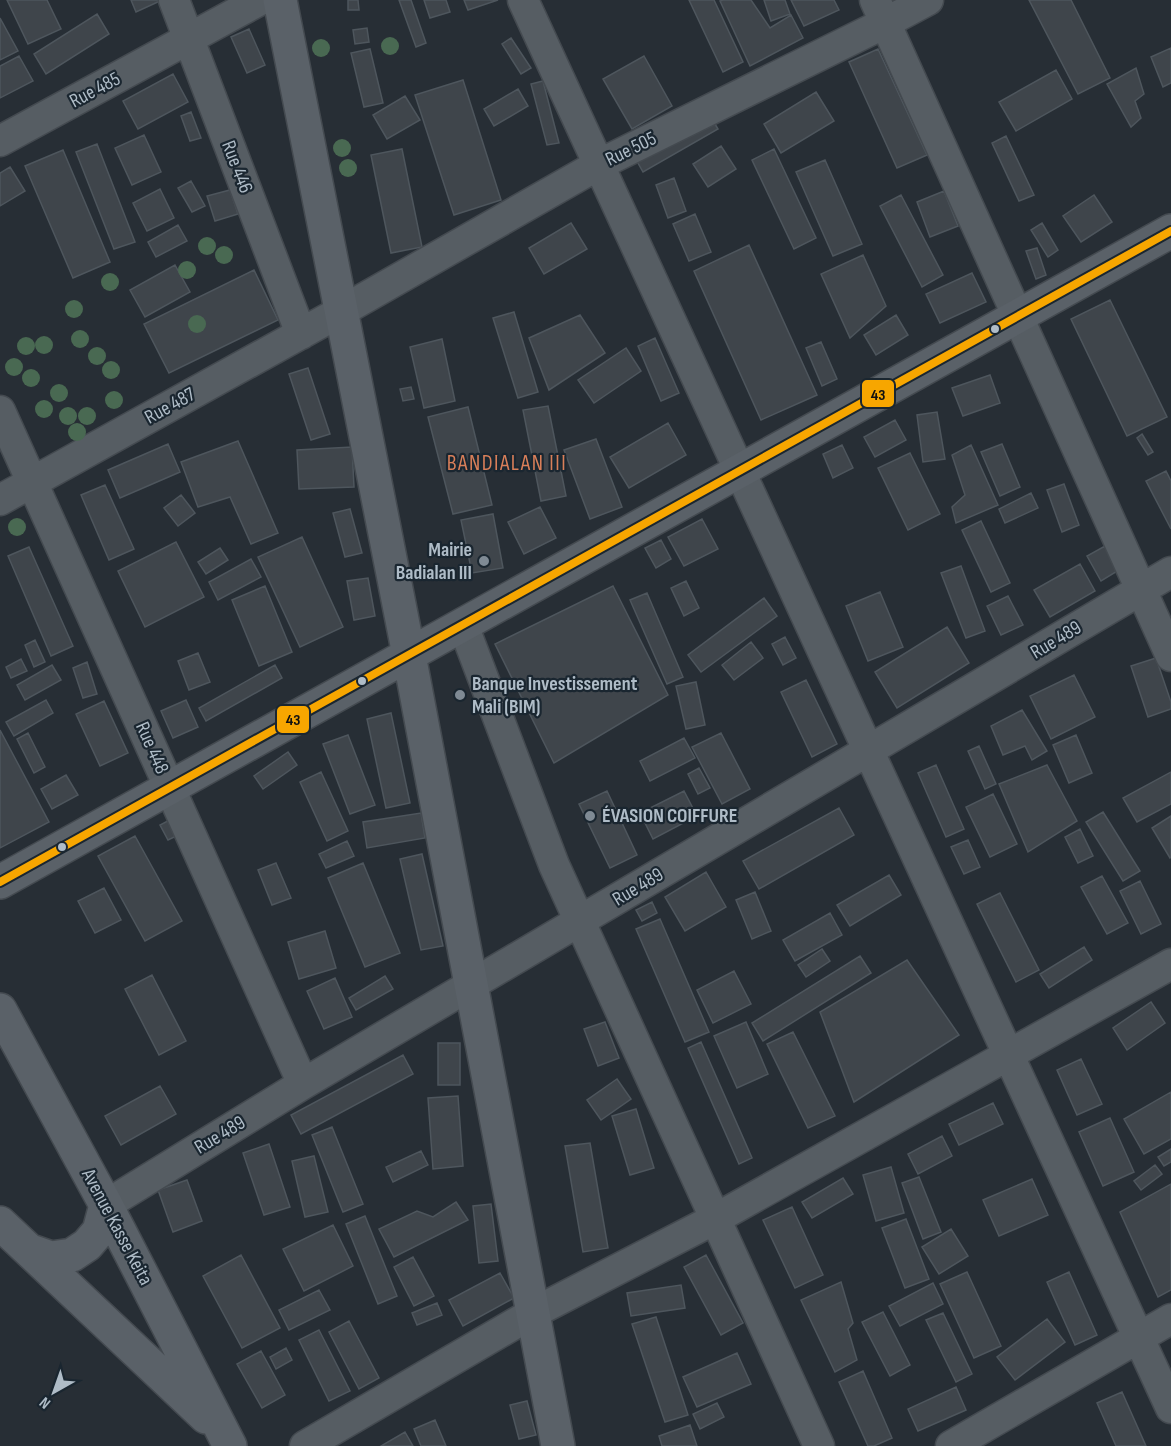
<svg xmlns="http://www.w3.org/2000/svg" width="1171" height="1446" font-family="'Sofia Sans Condensed',sans-serif">
	<rect width="100%" height="100%" fill="#272e35"/>
	<path fill="#3f454b" stroke="#4e565d" stroke-width="1.5" d="M7 0H47L61 29 28 44Z
		M131 0H159L160 1 136 12Z
		M348 0H358L359 10H348Z
		M399 0H411L426 43 416 47Z
		M424 0H446L450 12 430 18Z
		M464 0H498L468 10Z
		M689 0H714L743 62 723 72Z
		M723 0H751L770 28 791 15 803 38 750 66 720 1Z
		M764 0H785L790 14 771 21Z
		M791 0H834L839 10 804 26Z
		M1029 0H1071L1110 78 1078 94Z
		M97 14 109 34 46 74 34 54Z
		M0 18 18 51 0 60Z
		M367 28 369 42 355 44 353 30Z
		M249 29 265 65 247 73 231 37Z
		M511 38 531 68 521 74 502 44Z
		M1171 48V83L1163 87 1151 57Z
		M370 49 383 103 364 107 351 53Z
		M878 49 927 155 897 168 849 62Z
		M19 56 33 81 0 98V66Z
		M644 56 672 106 632 129 603 79Z
		M1136 68 1144 94 1135 101 1141 118 1131 127 1107 84Z
		M1056 70 1072 99 1016 131 999 102Z
		M173 74 188 102 138 129 123 101Z
		M463 80 501 200 454 215 415 95Z
		M543 81 559 143 547 145 531 84Z
		M518 89 528 106 494 126 484 109Z
		M816 92 834 121 781 153 764 124Z
		M405 96 420 120 387 139 373 115Z
		M191 112 201 138 190 141 181 116Z
		M709 114 718 129 643 172 634 156Z
		M144 135 161 172 132 185 115 148Z
		M1006 136 1034 195 1019 201 992 143Z
		M97 144 135 242 114 249 76 152Z
		M721 146 736 169 708 187 693 164Z
		M402 149 422 247 391 253 371 155Z
		M774 149 816 238 794 249 752 160Z
		M63 150 110 262 73 278 25 166Z
		M825 160 862 244 833 256 796 172Z
		M10 167 25 191 0 206V173Z
		M674 178 686 211 668 218 656 185Z
		M191 181 205 206 192 212 178 188Z
		M160 189 174 218 147 231 133 203Z
		M230 190 238 214 215 221 207 196Z
		M944 191 958 226 930 237 917 202Z
		M901 195 943 275 922 287 880 206Z
		M1094 195 1112 222 1081 242 1063 216Z
		M695 214 711 252 689 261 673 224Z
		M571 223 587 249 544 274 529 248Z
		M1042 223 1058 250 1048 257 1031 230Z
		M178 225 187 241 156 257 148 242Z
		M749 245 817 395 761 420 694 271Z
		M1037 248 1046 275 1036 279 1026 251Z
		M863 255 886 306 850 338 821 274Z
		M175 265 190 292 145 317 130 290Z
		M254 270 278 320 169 373 144 324Z
		M972 273 986 302 940 323 926 294Z
		M1110 300 1167 417 1127 436 1071 319Z
		M514 312 538 392 518 398 493 318Z
		M580 315 605 353 549 390 529 338Z
		M896 315 908 335 876 355 864 335Z
		M655 338 679 393 661 401 638 346Z
		M442 339 455 401 424 408 410 347Z
		M821 342 837 379 822 386 806 348Z
		M626 348 641 371 594 403 578 380Z
		M308 368 330 434 311 440 289 374Z
		M990 375 1000 403 963 416 952 388Z
		M411 387 414 399 403 401 400 389Z
		M548 406 566 496 541 501 523 410Z
		M468 407 492 505 453 514 428 417Z
		M937 412 945 459 923 462 917 415Z
		M895 420 906 440 875 457 864 437Z
		M668 423 686 455 629 488 610 457Z
		M1142 434 1153 452 1148 455 1137 438Z
		M596 439 622 507 590 519 564 450Z
		M238 441 278 533 251 544 230 497 198 507 181 462Z
		M168 444 180 472 120 498 108 470Z
		M1002 444 1020 487 1000 496 981 452Z
		M842 445 853 468 833 478 823 454Z
		M971 445 998 505 956 523 952 507 965 495 952 455Z
		M352 447 354 487 299 489 297 450Z
		M910 453 940 514 908 530 878 468Z
		M1166 471 1171 481V529L1146 481Z
		M1064 484 1079 525 1062 532 1047 490Z
		M105 485 134 549 109 560 81 495Z
		M1031 493 1038 508 1005 523 999 509Z
		M181 495 195 513 178 526 164 508Z
		M540 507 556 538 524 554 508 522Z
		M350 509 362 553 345 557 333 513Z
		M493 514 503 568 472 573 461 520Z
		M702 519 718 549 684 566 668 537Z
		M981 521 1010 583 991 592 962 530Z
		M302 537 343 627 300 647 258 557Z
		M661 540 671 559 656 568 645 548Z
		M176 542 204 597 145 627 118 571Z
		M1105 546 1119 570 1101 581 1087 556Z
		M29 547 73 646 51 656 8 556Z
		M220 548 228 560 206 574 198 562Z
		M251 559 261 577 218 600 209 582Z
		M1080 564 1095 591 1050 617 1034 590Z
		M961 566 985 631 966 638 941 573Z
		M368 578 375 616 354 620 347 581Z
		M686 581 699 608 684 616 671 588Z
		M265 586 292 652 259 666 232 600Z
		M613 586 668 695 554 763 495 644Z
		M880 592 903 647 868 661 846 606Z
		M647 593 683 677 667 684 630 600Z
		M1008 596 1023 625 1001 635 987 606Z
		M764 598 777 616 701 672 688 655Z
		M947 627 969 663 897 708 875 672Z
		M785 637 796 658 783 665 772 644Z
		M35 640 45 662 34 667 25 645Z
		M751 642 763 658 734 680 722 665Z
		M198 653 210 682 189 690 178 661Z
		M1156 658 1171 702V709L1148 717 1131 666Z
		M21 659 27 671 11 678 6 667Z
		M87 662 97 694 83 698 73 668Z
		M52 665 61 680 25 700 17 685Z
		M275 665 282 678 206 721 199 708Z
		M1074 675 1095 717 1051 739 1030 696Z
		M806 680 837 744 812 757 781 692Z
		M696 682 705 725 686 729 676 686Z
		M46 700 53 713 14 736 6 722Z
		M186 700 198 727 173 738 161 711Z
		M104 701 128 753 100 766 76 714Z
		M1022 710 1047 751 1032 760 1025 746 1003 755 991 726Z
		M391 713 410 803 386 808 367 719Z
		M0 730 49 822 0 848Z
		M28 733 45 767 34 773 17 739Z
		M721 733 750 789 722 804 692 747Z
		M348 735 375 805 350 814 323 744Z
		M1076 735 1092 773 1069 783 1053 745Z
		M684 738 695 758 650 781 640 761Z
		M979 746 996 784 985 789 968 751Z
		M288 752 297 765 263 789 254 776Z
		M936 765 964 829 946 837 918 773Z
		M1047 765 1077 821 1028 852 999 784Z
		M699 768 710 788 698 794 688 774Z
		M321 772 348 831 327 841 300 782Z
		M1171 772V804L1137 822 1123 798Z
		M66 775 78 795 52 809 41 789Z
		M607 791 637 855 610 868 579 804Z
		M684 791 697 816 653 839 640 813Z
		M993 794 1017 844 990 857 966 807Z
		M839 808 854 835 759 889 743 861Z
		M1103 812 1140 871 1123 881 1086 822Z
		M421 813 425 838 367 848 363 822Z
		M179 815 187 831 168 840 160 825Z
		M1171 816V857L1170 858 1152 828Z
		M1080 829 1093 856 1078 863 1065 837Z
		M135 836 182 921 145 941 98 856Z
		M968 840 980 867 964 874 951 847Z
		M347 841 354 856 326 868 319 854Z
		M422 854 443 946 421 950 400 859Z
		M276 863 291 898 272 905 258 870Z
		M363 863 400 953 365 967 328 878Z
		M706 872 726 907 685 931 665 897Z
		M889 875 901 895 850 926 837 905Z
		M1102 876 1128 923 1107 934 1081 887Z
		M1140 881 1161 924 1141 934 1120 891Z
		M104 888 121 920 95 933 78 901Z
		M755 892 771 931 752 939 736 900Z
		M1000 893 1039 970 1016 982 977 904Z
		M652 902 657 913 642 921 636 910Z
		M830 913 842 935 795 961 783 940Z
		M660 919 709 1032 685 1042 636 929Z
		M325 931 336 968 299 979 288 942Z
		M1084 947 1092 960 1049 988 1040 974Z
		M822 949 830 961 806 977 798 965Z
		M860 956 871 973 763 1041 752 1023Z
		M907 960 959 1035 854 1102 820 1012Z
		M734 971 751 1004 713 1023 697 990Z
		M152 975 186 1041 159 1055 125 989Z
		M385 976 393 989 356 1010 349 998Z
		M335 978 352 1017 324 1029 307 991Z
		M1151 1002 1165 1023 1127 1050 1113 1028Z
		M605 1022 619 1058 598 1066 584 1029Z
		M746 1022 768 1074 737 1088 714 1036Z
		M793 1032 835 1116 808 1128 767 1044Z
		M701 1042 752 1158 739 1164 688 1048Z
		M438 1043H460V1085H438Z
		M403 1055 413 1074 301 1134 291 1115Z
		M1081 1059 1102 1104 1077 1115 1057 1070Z
		M617 1079 631 1099 601 1120 587 1100Z
		M160 1086 176 1114 121 1145 105 1116Z
		M1171 1092V1139L1144 1154 1124 1119Z
		M458 1096 463 1166 433 1169 428 1098Z
		M993 1103 1003 1124 959 1145 949 1124Z
		M636 1109 654 1168 630 1175 612 1116Z
		M1110 1118 1134 1172 1103 1186 1079 1132Z
		M332 1127 363 1204 343 1212 312 1135Z
		M942 1136 952 1156 918 1174 908 1154Z
		M590 1143 608 1248 583 1252 565 1146Z
		M269 1144 290 1207 264 1215 243 1153Z
		M1171 1149V1162L1164 1166 1158 1157Z
		M421 1151 428 1165 393 1182 386 1167Z
		M314 1156 328 1212 305 1217 292 1161Z
		M1155 1165 1162 1174 1141 1190 1134 1181Z
		M891 1167 904 1213 876 1221 863 1175Z
		M919 1177 941 1232 923 1239 902 1183Z
		M843 1178 853 1194 812 1218 802 1202Z
		M1032 1179 1048 1215 999 1236 983 1200Z
		M187 1180 202 1221 173 1232 158 1190Z
		M1171 1184V1290L1158 1297 1120 1212Z
		M456 1202 468 1220 394 1257 379 1229 417 1211 433 1217Z
		M491 1204 498 1261 479 1263 473 1206Z
		M792 1207 823 1275 795 1288 763 1220Z
		M365 1216 397 1296 378 1304 346 1224Z
		M906 1219 929 1279 905 1288 882 1228Z
		M333 1225 353 1266 304 1291 283 1249Z
		M951 1229 968 1256 939 1274 922 1247Z
		M241 1255 280 1328 242 1348 203 1276Z
		M706 1255 743 1323 721 1335 684 1267Z
		M413 1257 434 1296 414 1306 394 1267Z
		M967 1272 1001 1346 974 1358 940 1284Z
		M1069 1272 1097 1335 1075 1345 1047 1282Z
		M500 1273 514 1298 463 1326 449 1300Z
		M841 1282 853 1323 848 1329 857 1360 835 1372 801 1300Z
		M933 1283 943 1304 900 1326 889 1306Z
		M681 1285 685 1308 631 1316 627 1293Z
		M319 1290 330 1310 289 1330 279 1310Z
		M437 1303 442 1315 417 1325 412 1313Z
		M883 1312 910 1365 890 1376 862 1322Z
		M943 1313 972 1374 956 1382 926 1320Z
		M656 1317 688 1415 665 1422 632 1324Z
		M1047 1319 1065 1342 1015 1380 997 1357Z
		M349 1321 379 1378 359 1389 329 1332Z
		M319 1330 350 1391 329 1401 299 1340Z
		M286 1348 292 1360 276 1369 270 1357Z
		M261 1351 285 1395 262 1408 237 1364Z
		M737 1353 751 1384 697 1407 683 1377Z
		M863 1371 892 1438 874 1446H868L839 1382Z
		M956 1387 966 1410 918 1431 908 1409Z
		M1122 1392 1146 1446H1116L1097 1403Z
		M527 1401 536 1435 519 1439 510 1405Z
		M717 1403 724 1417 700 1429 693 1414Z
		M435 1420 446 1446H421L414 1429Z
		M690 1425 697 1446H662L659 1436Z
		M405 1432 413 1446H381Z"/>
	<g fill="none" stroke-linecap="round" stroke-linejoin="round">
		<g stroke="#444a50" stroke-width="33">
			<path id="street" d="M174 0 301 334
				M523 0 1171 1408
				M875 0 1171 656
				M0 141 260 0
				M0 411 303 1084
				M0 500 340 312 598 165 885 23 928 0
				M463 625 554 865 819 1446
				M106 1205 303 1084 1171 572
				M305 1446 533 1313 715 1219 1171 964
				M951 1446 1171 1319"/>
		</g>
		<g stroke="#444a50" stroke-width="36">
			<path id="secondary" d="M280 0 409 655 558 1446
				M0 882 1171 231
				M0 1010 106 1205 230 1446
				M0 1223 206 1417
				M31 1251 51 1258 72 1255 87 1245 99 1231 106 1205"/>
		</g>
		<use href="#street" stroke="#565d63" stroke-width="30"/>
		<use href="#secondary" stroke="#5a6168" stroke-width="33"/>
		<g stroke="#1a2630" stroke-width="12">
			<path id="bus-1" d="M0 882 1171 231"/>
		</g>
		<use href="#bus-1" stroke="#f7a600" stroke-width="8"/>
	</g>
	<g fill="#496952">
		<circle cx="390" cy="46" r="9"/>
		<circle cx="321" cy="48" r="9"/>
		<circle cx="342" cy="148" r="9"/>
		<circle cx="348" cy="168" r="9"/>
		<circle cx="207" cy="246" r="9"/>
		<circle cx="224" cy="255" r="9"/>
		<circle cx="187" cy="270" r="9"/>
		<circle cx="110" cy="282" r="9"/>
		<circle cx="74" cy="309" r="9"/>
		<circle cx="197" cy="324" r="9"/>
		<circle cx="80" cy="339" r="9"/>
		<circle cx="44" cy="345" r="9"/>
		<circle cx="26" cy="346" r="9"/>
		<circle cx="97" cy="356" r="9"/>
		<circle cx="14" cy="367" r="9"/>
		<circle cx="111" cy="370" r="9"/>
		<circle cx="31" cy="378" r="9"/>
		<circle cx="59" cy="393" r="9"/>
		<circle cx="114" cy="400" r="9"/>
		<circle cx="44" cy="409" r="9"/>
		<circle cx="68" cy="416" r="9"/>
		<circle cx="87" cy="416" r="9"/>
		<circle cx="77" cy="432" r="9"/>
		<circle cx="17" cy="527" r="9"/>
	</g>
	<g fill="#afbcc7" stroke="#1a2630" stroke-width="2">
		<circle cx="995" cy="329" r="5"/>
		<circle cx="362" cy="681" r="5"/>
		<circle cx="62" cy="847" r="5"/>
	</g>
	<g fill="#7f8a94" stroke="#1a2630" stroke-width="2">
		<circle cx="484" cy="561" r="6"/>
		<circle cx="460" cy="695" r="6"/>
		<circle cx="590" cy="816" r="6"/>
	</g>
	<g text-anchor="middle" dominant-baseline="central" stroke-width="4.5" stroke-linejoin="round" paint-order="stroke">
		<g font-size="20" fill="#afbcc7" stroke="#1a2630">
			<text transform="translate(95 90) rotate(-28)">Rue 485</text>
			<text transform="translate(631 149) rotate(-26)">Rue 505</text>
			<text transform="translate(237 167) rotate(69)">Rue 446</text>
			<text transform="translate(170 406) rotate(-29)">Rue 487</text>
			<text transform="translate(1056 640) rotate(-31)">Rue 489</text>
			<text transform="translate(152 748) rotate(66)">Rue 448</text>
			<text transform="translate(638 887) rotate(-31)">Rue 489</text>
			<text transform="translate(220 1135) rotate(-31)">Rue 489</text>
			<text transform="translate(117 1227) rotate(62)">Avenue Kasse Keita</text>
		</g>
		<g font-size="20" font-weight="bold" fill="#afbcc7" stroke="#1a2630" text-anchor="start">
			<text x="472" y="550" text-anchor="end">Mairie<tspan x="472" dy="23">Badialan III</tspan></text>
			<text x="472" y="684">Banque Investissement<tspan x="472" dy="23">Mali (BIM)</tspan></text>
			<text x="602" y="816">ÉVASION COIFFURE</text>
		</g>
		<g font-size="22" letter-spacing="1.5" fill="#d97f59" stroke="#1a2630">
			<text x="507" y="463">BANDIALAN III</text>
		</g>
	</g>
	<g stroke="#1a2630" stroke-width="2">
		<rect x="861" y="379" width="34" height="29" rx="6" fill="#f7a600"/>
		<rect x="276" y="705" width="34" height="29" rx="6" fill="#f7a600"/>
	</g>
	<g font-size="16" text-anchor="middle" font-weight="bold" fill="#111">
		<text x="878" y="400">43</text>
		<text x="293" y="725">43</text>
	</g>
	<g transform="translate(54 1392) rotate(220)" stroke="#1a2630" stroke-width="4.5" paint-order="stroke">
	<path d="M0-4.5L10 22L0 15L-10 22Z" fill="#afbcc7"/>
	<text y="-9" font-size="16" font-weight="bold" text-anchor="middle" fill="#afbcc7">N</text>
	</g>
</svg>
